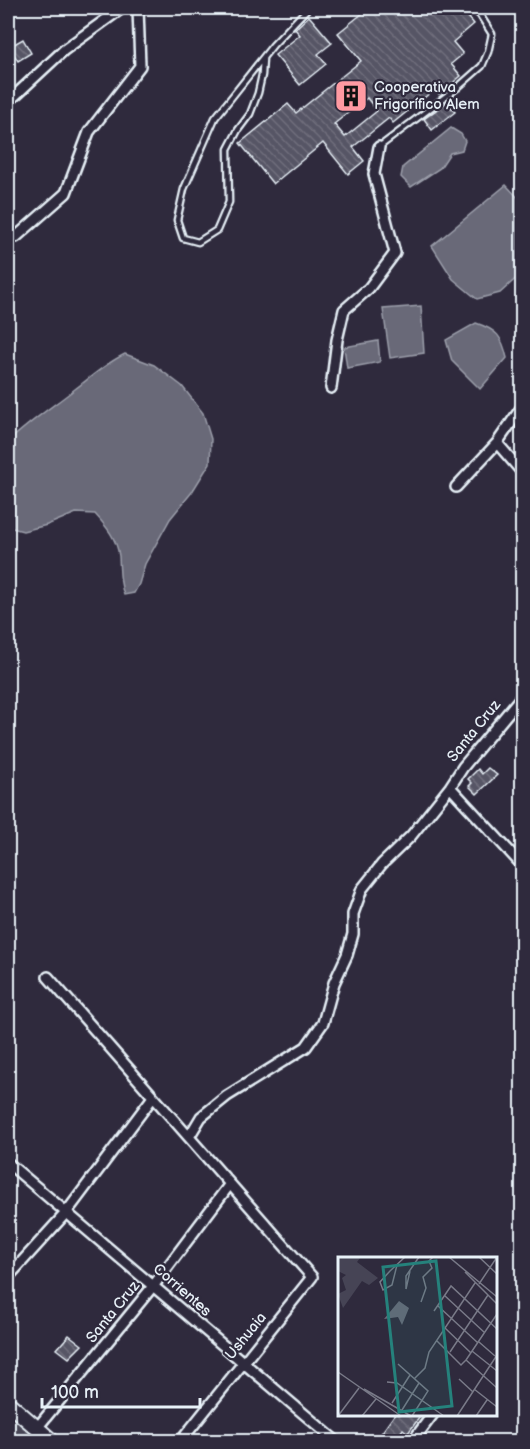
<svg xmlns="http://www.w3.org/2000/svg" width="530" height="1449" font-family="'Balsamiq Sans',sans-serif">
	<defs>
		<pattern id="green-dots" width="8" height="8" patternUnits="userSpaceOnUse" patternTransform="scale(1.5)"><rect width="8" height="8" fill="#464455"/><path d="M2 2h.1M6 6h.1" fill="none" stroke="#615f6e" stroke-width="1.8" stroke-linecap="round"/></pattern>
		<pattern id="building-back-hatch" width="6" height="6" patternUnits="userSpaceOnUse" patternTransform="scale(1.5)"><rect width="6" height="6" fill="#575565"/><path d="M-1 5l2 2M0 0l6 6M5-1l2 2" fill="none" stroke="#6f6e7c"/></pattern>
	</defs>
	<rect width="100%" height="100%" fill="#2f2a3d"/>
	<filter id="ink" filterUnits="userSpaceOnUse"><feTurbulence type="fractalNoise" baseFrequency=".0167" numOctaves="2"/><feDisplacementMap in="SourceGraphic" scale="12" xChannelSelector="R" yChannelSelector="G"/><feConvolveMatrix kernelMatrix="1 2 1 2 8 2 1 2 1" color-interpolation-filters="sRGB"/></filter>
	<g filter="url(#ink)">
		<path fill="url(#green-dots)" stroke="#979aa6" stroke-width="1.5" d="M8 1409 46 1441H8Z"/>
		<path fill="#696978" stroke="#9c9fab" stroke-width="1.5" d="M451 128 461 134 465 141 462 150 450 153 440 168 411 187 401 177 403 167Z
			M506 185 522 202V273L500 293 477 299 453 279 432 246Z
			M421 306 424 353 390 358 383 309Z
			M476 323C497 330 502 336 507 358L480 389 452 361 446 340Z
			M378 341 380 362 347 368 344 347Z
			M125 354 154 365 182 386 203 413 211 439 210 463 192 492 170 519 145 564 139 584 134 593 124 595C119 581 120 571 119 556 117 539 106 526 95 514L76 513 47 525 23 531 8 527V442C29 422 52 407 75 389 91 377 106 363 125 354Z"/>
		<path fill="url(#building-back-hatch)" stroke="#e8f1f8" stroke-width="1.5" fill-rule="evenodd" d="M359 8H461L474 24 453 42 463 54 451 64 461 76 439 94 435 89 393 123 389 118 353 147 364 161 348 174 323 143 273 184 240 143 288 104 296 113 361 61 338 33 363 13ZM367 98 377 111 345 137 334 124Z
			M309 16 332 43 318 54 326 64 300 85 275 55 300 35 295 29Z
			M23 39 31 53 18 61 9 47Z
			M447 102 455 112 432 130 424 119Z
			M488 768 497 775 477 794 469 786 472 783 468 779 478 769 482 774Z
			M69 1335 82 1345 69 1358 57 1349Z
			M395 1414H422L408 1433 403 1429 394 1442H375Z"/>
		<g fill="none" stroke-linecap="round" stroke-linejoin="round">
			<g stroke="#e8f1f8" stroke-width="9">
				<path id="lane" d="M263 58 262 75 258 93 250 114 238 130 228 149 229 202 217 230 198 242 183 238 177 220 184 189 215 118 273 45 308 8
					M379 147 457 88 482 66 488 52 492 34 480 15 472 8"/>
			</g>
			<g stroke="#e8f1f8" stroke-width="14">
				<path id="street" d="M8 102 64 50 122 8
					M8 235 16 237 66 193 89 132 140 66 138 8
					M331 388 337 340 344 310 369 288 395 253 374 174 379 147
					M497 443 522 472
					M456 487 497 443 522 407
					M450 787 522 865
					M48 977 312 1277 180 1442
					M189 1137 201 1117 227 1096 306 1047 323 1023 334 983 347 955 353 934V914L362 889 382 864 411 836 450 787 463 767 522 696
					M8 1163 337 1442
					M8 1277 66 1213 153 1097
					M37 1428 154 1285 230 1184
					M412 1442 433 1414"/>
			</g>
			<g stroke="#e8f1f8" stroke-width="18">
				<path id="secondary" d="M8 1403 53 1442"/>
			</g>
			<use href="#lane" stroke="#2f2a3d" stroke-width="4.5"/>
			<use href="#street" stroke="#2f2a3d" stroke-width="9"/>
			<use href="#secondary" stroke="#2f2a3d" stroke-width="14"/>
		</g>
	</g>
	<defs>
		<g id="building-square" transform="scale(1.725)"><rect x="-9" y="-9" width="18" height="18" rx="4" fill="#ff9aa2" stroke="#2f2a3d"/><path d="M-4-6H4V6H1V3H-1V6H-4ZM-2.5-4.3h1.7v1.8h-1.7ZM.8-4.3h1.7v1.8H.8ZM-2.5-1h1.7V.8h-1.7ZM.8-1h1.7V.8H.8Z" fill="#111"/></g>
	</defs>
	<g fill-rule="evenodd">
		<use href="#building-square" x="351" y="96"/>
	</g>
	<g text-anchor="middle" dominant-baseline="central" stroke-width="4.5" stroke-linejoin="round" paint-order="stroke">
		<g font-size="15" fill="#e8f1f8" stroke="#2f2a3d" text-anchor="start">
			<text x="374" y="87">Cooperativa<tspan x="374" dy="17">Frigorífico Alem</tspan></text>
		</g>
		<g font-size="15" fill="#e8f1f8" stroke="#2f2a3d">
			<text transform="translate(474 731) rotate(-51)">Santa Cruz</text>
			<text transform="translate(182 1290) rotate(41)">Corrientes</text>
			<text transform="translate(113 1312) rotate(-51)">Santa Cruz</text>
			<text transform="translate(246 1336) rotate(-51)">Ushuaia</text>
		</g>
	</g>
	<g transform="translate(338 1257)">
		<rect width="159" height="159" fill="#2f2a3d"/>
		<path d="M0 0 22 1 19 5 40 21 31 28 24 24 5 51 0 37 8 33 4 21 8 18 0 14Z" fill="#464455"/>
		<path d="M61 44 71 51 64 68 60 60 46 62Z" fill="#696978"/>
		<path fill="none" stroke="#797a88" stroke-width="1.5" d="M111 0 159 40M141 0 159 17M59 8 54 28 45 33 42 25 52 14 67 0M127 15 159 47M141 27 159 0M68 32V19L81 0M68 32 72 14M106 38 147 76M83 45 88 31 85 20 94 11 91 4 95 0M100 49 140 86M96 54 113 29 159 72M107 71 133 96M99 84 123 108 128 103 159 131M141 85 157 99M134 94 159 114M112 95 150 38M128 103 159 57M60 107 90 134 74 159M0 115 63 159M76 122 87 111 91 95 137 26M121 122 135 135M49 125 59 126 106 159M26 132 73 159M136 132 159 150M54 146 72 118M64 153 81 126M0 159 21 131M24 159 38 142M119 159 159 98M138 159 149 143"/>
		<path fill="#25827c" fill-opacity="0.15" stroke="#25827c" stroke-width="3" d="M98 4 114 149 61 155 45 10Z"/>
		<rect width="159" height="159" fill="none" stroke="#e8f1f8" stroke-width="3"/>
	</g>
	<rect width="530" height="1449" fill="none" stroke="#2f2a3d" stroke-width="30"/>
	<rect x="15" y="15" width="500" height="1419" fill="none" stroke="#e8f1f8" stroke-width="2" filter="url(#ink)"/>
	<path d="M42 1398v9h158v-9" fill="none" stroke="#e8f1f8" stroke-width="3"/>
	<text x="51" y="1398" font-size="18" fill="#e8f1f8" stroke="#2f2a3d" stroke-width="4.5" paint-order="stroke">100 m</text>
</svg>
